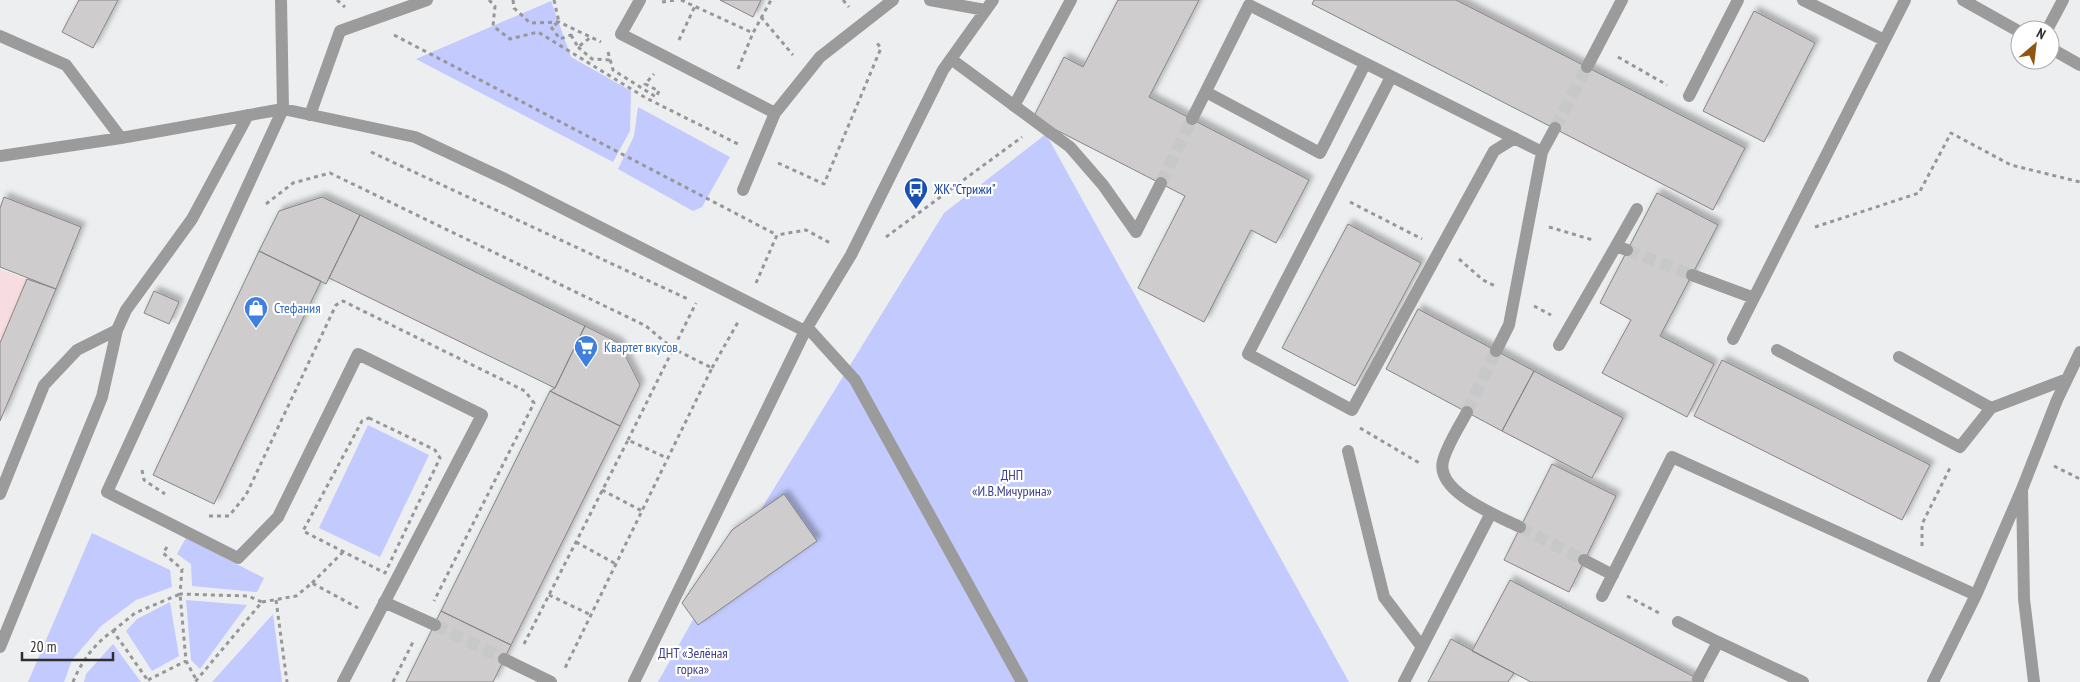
<svg xmlns="http://www.w3.org/2000/svg" width="2080" height="682" font-family="'PT Sans Narrow',sans-serif">
	<defs>
		<filter id="shadow"><feDropShadow dx="4.5" dy="-4.5" stdDeviation="2.5" flood-color="#0004"/></filter>
	</defs>
	<rect width="100%" height="100%" fill="#edeef0"/>
	<path fill="#f7dce1" d="M0 269 49 287 0 412Z"/>
	<path fill="#c2cafe" d="M551 1 571 57 631 91 630 131 613 162 416 59Z
		M638 107 730 157 702 207 693 211 618 169 634 136Z
		M1046 134 1349 682H658L694 618 944 213Z
		M368 425 429 455 380 557 319 528Z
		M92 533 170 570 172 587 136 600 101 626 72 660 64 682H28Z
		M186 538 264 578 257 592 192 586 191 564 177 554Z
		M186 600 247 605 200 669 191 660Z
		M170 602 179 656 152 671 126 631 137 619Z
		M273 614 282 682H212Z
		M113 644 141 682H84L86 674Z"/>
	<path fill="#cecccd" stroke="#868485" filter="url(#shadow)" d="M79 0H118L93 48 62 32Z
		M720 0H761L753 17Z
		M1118 0H1199L1149 97 1309 180 1276 243 1251 230 1204 322 1138 288 1185 196 1033 118 1064 57 1083 67Z
		M1314 0H1456L1745 148 1713 210 1312 4Z
		M1754 11 1815 43 1764 142 1703 111Z
		M1657 193 1718 225 1660 336 1714 364 1687 417 1602 373 1631 320 1600 303Z
		M4 197 81 227 56 289 0 267V208Z
		M322 197 360 215 326 284 259 251 279 211Z
		M360 215 585 326 555 388 329 278Z
		M1348 224 1421 263 1355 386 1282 348Z
		M259 251 321 281 214 504 153 475Z
		M27 279 56 289 0 421V343Z
		M154 291 179 302 169 324 144 313Z
		M1418 309 1534 371 1502 431 1386 369Z
		M585 326 619 343 640 385 620 426 550 391 555 388Z
		M1722 360 1930 465 1902 520 1694 416Z
		M1534 371 1623 418 1592 478 1502 431Z
		M550 391 620 426 511 645 441 611Z
		M1552 464 1616 496 1569 592 1504 560Z
		M784 494 817 541 698 625 682 603 732 530Z
		M1510 580 1704 682H1531L1472 651Z
		M441 611 511 645 493 682H406Z
		M1451 639 1514 673 1508 682H1428Z"/>
	<g fill="none" stroke-linecap="round" stroke-linejoin="round">
		<path stroke="#c7c8c9" stroke-width="12" stroke-dasharray="12 6" stroke-linecap="butt" d="M1555 128 1587 67
			M1161 183 1192 119
			M1627 250 1692 275
			M1467 412 1496 351
			M1520 527 1584 560
			M435 625 504 659"/>
		<path stroke="#979799" stroke-width="3" stroke-dasharray="4 4" stroke-linecap="butt" d="M337 0 345 7
			M489 0 495 6 493 26 510 39 538 32 646 98 738 144
			M513 0 514 8 530 23 559 22 601 42
			M554 0 559 22 551 27 560 39 571 35 573 28
			M681 0 753 33 771 0
			M843 0 849 7
			M662 2 676 0
			M761 17 793 55
			M394 35 777 235
			M571 35 578 47 591 37
			M679 40 695 6
			M578 47 592 59 610 60
			M608 52 613 70 656 97 659 91 645 84 654 74
			M1618 57 1667 85
			M738 69 753 33
			M371 152 690 300
			M778 163 824 184 881 48 876 42
			M1350 202 1422 239
			M266 204 293 183 330 173 646 326 672 348 712 368 565 668
			M1549 227 1593 240
			M1815 227 1919 193 1951 133 2011 165 2080 182
			M886 237 1022 137
			M1459 259 1483 280 1495 286
			M756 283 777 235 806 230 832 244
			M1534 306 1551 315
			M712 368 738 322
			M369 418 435 450 440 458 385 573 303 531 362 421Z
			M1360 428 1421 464
			M628 440 696 303
			M2054 466 2080 479
			M142 470 144 480 165 494
			M602 490 642 511
			M209 516H229L246 495 336 305 343 301 525 391 534 403 434 601
			M576 542 616 564
			M1922 546V524L1951 466
			M167 547 163 553 182 569 180 594 248 596 262 602 195 682
			M312 583 343 552
			M549 595 591 615
			M1627 596 1659 613
			M276 600 287 682
			M262 602 296 596 312 583 358 608
			M113 631 135 613 180 594 186 661 197 681
			M524 644 628 440 667 458
			M148 680 186 661
			M73 682C81 662 95 643 113 631L149 682
			M393 682 414 640"/>
		<path stroke="#9c9b9b" stroke-width="12" d="M281 0 283 109 107 492 238 558 278 517 358 354 482 415 343 682
			M640 0 621 34 775 113 820 57 893 0
			M930 0 985 10
			M1803 0 1884 40
			M1963 0 2020 32
			M2047 30 2063 0
			M0 36 66 65 121 138
			M2050 48 2080 65
			M951 59 1070 147 1103 185 1136 232 1161 183
			M1587 67 1622 0
			M1391 77 1248 354 1352 410 1494 151 1515 138
			M1206 92 1320 153 1365 64
			M1689 96 1738 0
			M1014 106 1071 0
			M310 115 340 31 427 0
			M1192 119 1249 5 1542 152 1555 128
			M0 156 121 138 283 109 415 137 507 180 805 331
			M743 190 775 113
			M1616 246 1637 209
			M1692 275 1754 298
			M807 327 855 380 1022 682
			M1733 339 1905 0
			M1559 345 1616 246 1627 250
			M1777 350 1960 447 1991 408 2067 379
			M1496 351 1509 325 1542 152
			M1899 357 1991 408
			M1467 412C1459 427 1447 445 1443 461 1435 492 1498 516 1520 527
			M1348 451 1384 597 1422 647
			M0 494 44 385 77 350 117 330
			M1584 560 1613 575
			M1602 596 1672 457 1976 595 2022 489
			M384 602 435 625
			M1678 622 1718 642
			M0 647 102 397 117 330 126 310 192 219 248 115
			M504 659 551 682
			M1698 679 1718 642 1803 682
			M634 682 805 331 851 255 943 70 993 0
			M1404 682 1491 513
			M1933 682 1976 595
			M2034 682 2024 599 2022 489 2057 400 2080 352"/>
	</g>
	<defs>
		<g id="bus-pin" transform="scale(1.25)"><path d="M0 17L-7.5 6A9.5 9.5 0 1 1 7.5 6Z" fill="#1a4fb4" stroke="#fff"/><path d="M-5-6H5V4H4V6H2V4H-2V6H-4V4H-5ZM-3.5-4V0h7V-4ZM-3.5 1.2v1.5H-2V1.2ZM2 1.2v1.5H3.5V1.2Z" fill="#fff"/></g>
		<g id="shop-pin" transform="scale(1.25)"><path d="M0 17L-7.5 6A9.5 9.5 0 1 1 7.5 6Z" fill="#3f7fe0" stroke="#fff"/><path d="M-5-2.5h2.3a2.7 3.5 0 0 1 5.4 0H5L5.5 6h-11ZM-1.5-2.5h3a1.5 2.3 0 0 0-3 0Z" fill="#fff"/></g>
		<g id="supermarket-pin" transform="scale(1.25)"><path d="M0 17L-7.5 6A9.5 9.5 0 1 1 7.5 6Z" fill="#3f7fe0" stroke="#fff"/><path d="M-6-5.5h2.5l.6 2H6L4.5 2H-2.5L-4.4-4H-6ZM-1.5 3.2a1.3 1.3 0 1 0 .1 0ZM3 3.2a1.3 1.3 0 1 0 .1 0Z" fill="#fff"/></g>
	</defs>
	<g fill-rule="evenodd">
		<use href="#bus-pin" x="916" y="189"/>
		<use href="#shop-pin" x="256" y="308"/>
		<use href="#supermarket-pin" x="586" y="347"/>
	</g>
	<g text-anchor="middle" dominant-baseline="central" stroke-width="4.5" stroke-linejoin="round" paint-order="stroke">
		<g font-size="14" fill="#164399" stroke="#fff" text-anchor="start">
			<text x="934" y="189">ЖК "Стрижи"</text>
		</g>
		<g font-size="14" fill="#366cbe" stroke="#fff" text-anchor="start">
			<text x="274" y="308">Стефания</text>
			<text x="604" y="347">Квартет вкусов</text>
		</g>
		<g font-size="14" fill="#3e428e" stroke="#fff">
			<text x="1012" y="475">ДНП<tspan x="1012" dy="16">«И.В.Мичурина»</tspan></text>
			<text x="693" y="653">ДНТ «Зелёная<tspan x="693" dy="16">горка»</tspan></text>
		</g>
	</g>
	<g transform="translate(2035 45) rotate(28)"><circle r="24" fill="#ffffff" stroke="#ababac"/>
	<path d="M0-4L9 19L0 12L-9 19Z" fill="#905711"/>
	<text y="-8" font-size="14" font-weight="bold" text-anchor="middle" fill="#2e2e2f">N</text>
	</g>
	<path d="M22 652v8h91v-8" fill="none" stroke="#2e2e2f" stroke-width="2.5"/>
	<text x="30" y="652" font-size="15" fill="#2e2e2f" stroke="#ffffff" stroke-width="4" paint-order="stroke">20 m</text>
</svg>
